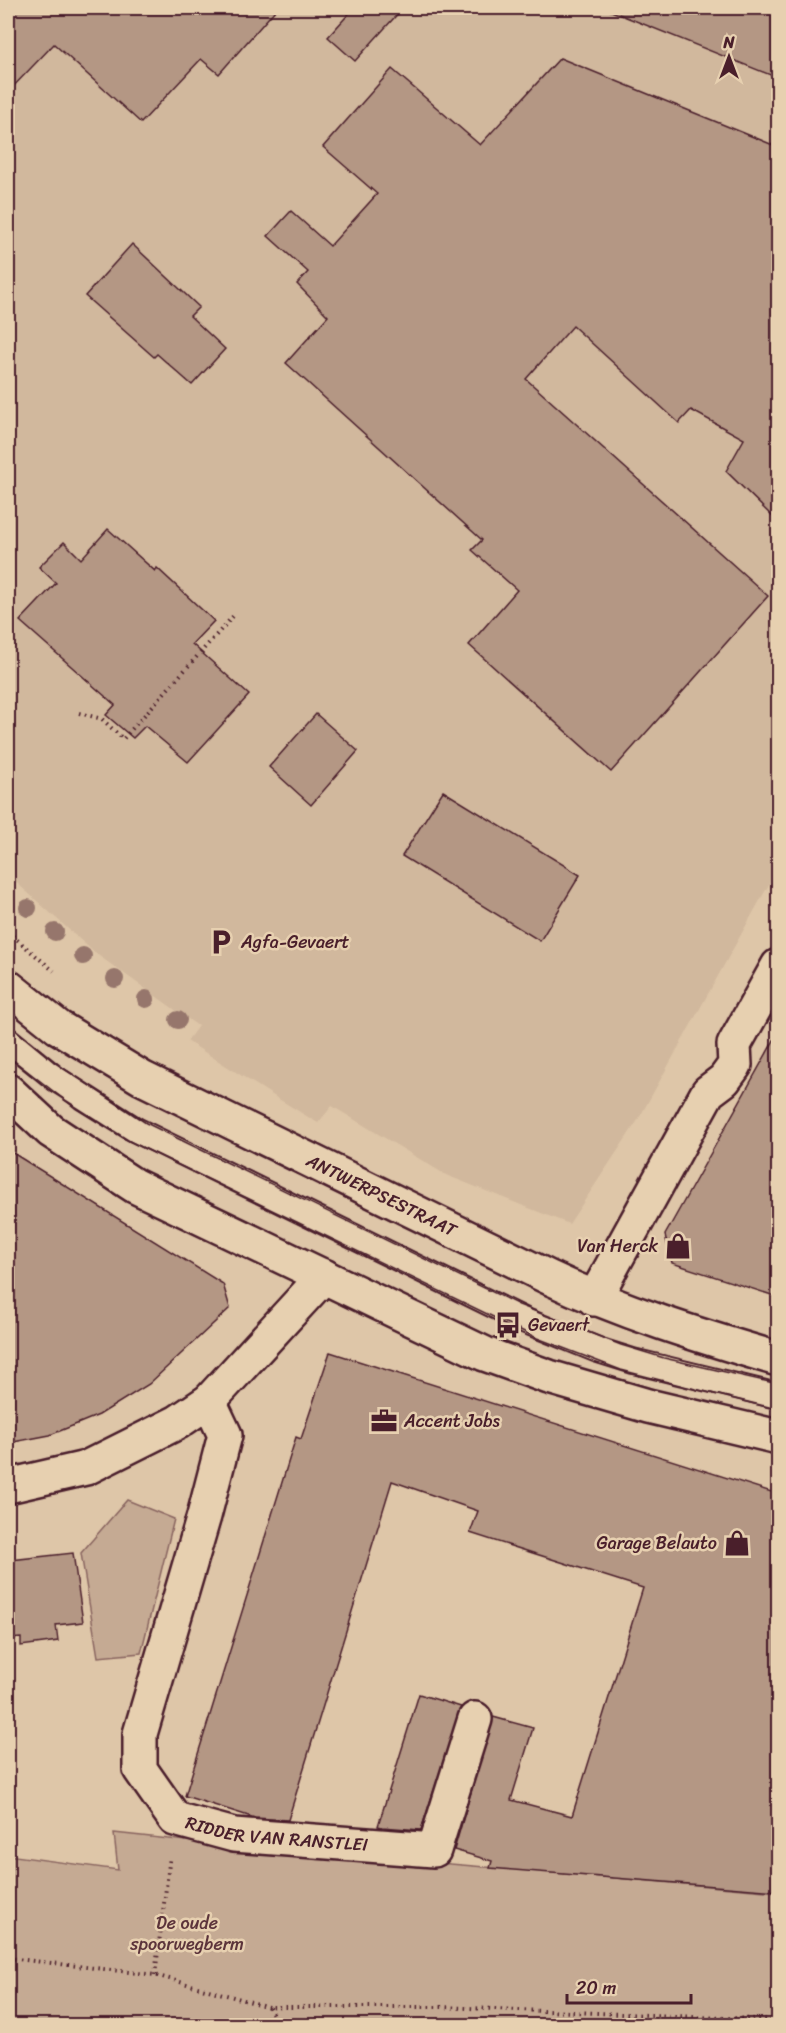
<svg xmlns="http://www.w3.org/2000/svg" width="786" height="2033" font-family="Sriracha,sans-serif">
	<rect width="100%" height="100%" fill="#dec6a8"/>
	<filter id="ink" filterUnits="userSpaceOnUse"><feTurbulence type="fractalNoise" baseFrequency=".0167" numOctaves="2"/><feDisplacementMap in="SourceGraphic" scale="12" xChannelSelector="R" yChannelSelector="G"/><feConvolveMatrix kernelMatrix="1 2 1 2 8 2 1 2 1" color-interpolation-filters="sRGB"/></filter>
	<g filter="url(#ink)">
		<path fill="#d1b89d" d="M8 8H778V868L638 1120 569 1224 446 1175 332 1106 318 1123 277 1098 187 1041 198 1026 95 953 8 875Z"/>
		<path fill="#c5aa93" stroke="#88645f" stroke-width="1.5" d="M127 1500 174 1519 141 1653 98 1657 81 1553Z
			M114 1833 206 1843 778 1892V2025L8 2026V1855L118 1870Z"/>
		<path fill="#b49784" stroke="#4a1f2b" stroke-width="1.5" d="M8 8H277L219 74 201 59 141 123 54 44 8 92Z
			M354 8H403L355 61 328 37Z
			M606 8H778V78L606 9Z
			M560 58 778 147V522L726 471 744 439 691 410 679 423 573 326 526 379 768 596 611 772 469 645 517 590 472 550 482 540 286 363 328 316 297 284 308 272 268 236 291 211 330 246 377 194 323 147 392 69 480 145Z
			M132 244 199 307 190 316 225 349 192 385 157 354 154 357 85 296Z
			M108 529 155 571 157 568 214 621 192 644 249 695 188 762 145 726 133 738 106 715 115 705 20 621 56 583 39 567 64 542 81 559Z
			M316 714 358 751 311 805 269 767Z
			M443 791 580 875 540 941 402 856Z
			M778 1033V1297L672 1263 665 1235Z
			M8 1150 223 1284 230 1308 149 1384 99 1415 50 1435 8 1443Z
			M330 1352 778 1494V1891L490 1868 492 1861 454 1850 493 1717 533 1728 511 1800 572 1816 643 1588 470 1533 478 1511 392 1481 288 1820 255 1818 185 1796 296 1437 301 1439Z
			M73 1553 83 1622 56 1625 58 1641 21 1646V1638L8 1639V1566L12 1565 11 1560Z
			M419 1694 461 1707 421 1830 382 1827 378 1826Z"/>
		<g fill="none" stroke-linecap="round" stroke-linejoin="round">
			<g stroke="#4a1f2b" stroke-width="28">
				<path id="service" d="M8 1040 56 1079 136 1130 526 1321 598 1350 633 1361 778 1396"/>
			</g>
			<g stroke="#4a1f2b" stroke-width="38">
				<g id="minor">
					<path d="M594 1299 708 1092 724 1080 735 1065 734 1045 778 966"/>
					<path id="s1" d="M209 1401 225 1435 204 1516 140 1734V1769L175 1819 234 1835 434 1850 475 1719"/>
					<path d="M8 1486 86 1468 178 1422 209 1401 324 1276"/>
				</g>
			</g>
			<g stroke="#4a1f2b" stroke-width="38">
				<g id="primary">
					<path id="s2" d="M8 987 58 1027 142 1078 548 1277C622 1312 700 1336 778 1359"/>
					<path d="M8 1091 51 1131 135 1186 485 1354 549 1377 648 1406 778 1437"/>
				</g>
			</g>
			<path stroke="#4a1f2b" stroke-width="4" stroke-dasharray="1.5 4.5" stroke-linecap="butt" d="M79 713 102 719 123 739 235 614
				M8 932 54 971
				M8 1958 155 1975 269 2007H442L778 2020
				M155 1975 170 1856
				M269 2007 279 2026"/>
			<use href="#service" stroke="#e7d0b0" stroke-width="24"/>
			<use href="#minor" stroke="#e7d0b0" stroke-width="33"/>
			<use href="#primary" stroke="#e7d0b0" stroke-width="33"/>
			<path stroke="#4a1f2b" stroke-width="1.5" d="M8 1024 54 1062 146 1123 519 1305 621 1345 664 1358 778 1384
				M8 1056 75 1108 125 1139 537 1338 621 1370 778 1410"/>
		</g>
		<g fill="#96766c">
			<circle cx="28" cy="908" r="9"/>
			<circle cx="55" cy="932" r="9"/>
			<circle cx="83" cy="956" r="9"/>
			<circle cx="115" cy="979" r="9"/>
			<circle cx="146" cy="999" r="9"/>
			<circle cx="178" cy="1020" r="9"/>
		</g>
	</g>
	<defs>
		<g id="parking-bare" transform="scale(2.07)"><path d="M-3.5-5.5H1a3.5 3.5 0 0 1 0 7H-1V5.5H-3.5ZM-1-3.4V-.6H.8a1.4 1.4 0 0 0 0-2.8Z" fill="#4a1f2b" stroke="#e7d0b0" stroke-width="2.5" paint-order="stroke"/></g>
		<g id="shop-bare" transform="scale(2.07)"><path d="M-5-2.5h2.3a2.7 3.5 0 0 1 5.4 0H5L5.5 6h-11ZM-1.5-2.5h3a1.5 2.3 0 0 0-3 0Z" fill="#4a1f2b" stroke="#e7d0b0" stroke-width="2.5" paint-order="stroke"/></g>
		<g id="bus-bare" transform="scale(2.07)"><path d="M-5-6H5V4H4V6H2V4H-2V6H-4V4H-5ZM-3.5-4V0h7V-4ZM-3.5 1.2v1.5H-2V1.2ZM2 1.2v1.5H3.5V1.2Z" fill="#4a1f2b" stroke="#e7d0b0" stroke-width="2.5" paint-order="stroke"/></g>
		<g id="office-bare" transform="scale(2.07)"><path d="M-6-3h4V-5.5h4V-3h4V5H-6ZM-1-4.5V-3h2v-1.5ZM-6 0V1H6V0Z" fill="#4a1f2b" stroke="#e7d0b0" stroke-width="2.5" paint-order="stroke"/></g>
	</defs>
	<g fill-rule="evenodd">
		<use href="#parking-bare" x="221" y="942"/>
		<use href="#shop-bare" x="678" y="1246"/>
		<use href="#bus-bare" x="508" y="1325"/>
		<use href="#office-bare" x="384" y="1421"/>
		<use href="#shop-bare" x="737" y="1543"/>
	</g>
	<g text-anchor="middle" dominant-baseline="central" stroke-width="5" stroke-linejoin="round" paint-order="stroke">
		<g font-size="18" fill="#4a1f2b" stroke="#e7d0b0" text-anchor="start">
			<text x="241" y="942">Agfa-Gevaert</text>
			<text x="658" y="1246" text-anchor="end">Van Herck</text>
			<text x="528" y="1325">Gevaert</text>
			<text x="404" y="1421">Accent Jobs</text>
			<text x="717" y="1543" text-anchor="end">Garage Belauto</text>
		</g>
		<g font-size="18" fill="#4a1f2b" stroke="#e7d0b0">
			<text stroke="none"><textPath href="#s2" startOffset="429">ANTWERPSESTRAAT</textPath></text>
			<text stroke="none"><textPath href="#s1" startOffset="548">RIDDER VAN RANSTLEI</textPath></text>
		</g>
		<g font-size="18" fill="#5c343b" stroke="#e7d0b0">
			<text x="187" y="1923">De oude<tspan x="187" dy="21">spoorwegberm</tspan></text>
		</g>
	</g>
	<rect width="786" height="2033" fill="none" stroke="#e7d0b0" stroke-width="30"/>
	<rect x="15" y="15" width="756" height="2003" fill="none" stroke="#4a1f2b" stroke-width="2" filter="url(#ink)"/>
	<g transform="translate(729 57)" stroke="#e7d0b0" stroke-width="4.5" paint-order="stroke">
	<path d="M0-4.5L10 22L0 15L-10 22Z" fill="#4a1f2b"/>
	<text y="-9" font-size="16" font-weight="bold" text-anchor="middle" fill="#4a1f2b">N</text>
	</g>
	<path d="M567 1994v9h124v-9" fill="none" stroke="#4a1f2b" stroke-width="3"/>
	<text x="576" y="1994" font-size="18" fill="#4a1f2b" stroke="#e7d0b0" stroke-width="4.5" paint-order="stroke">20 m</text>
</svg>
